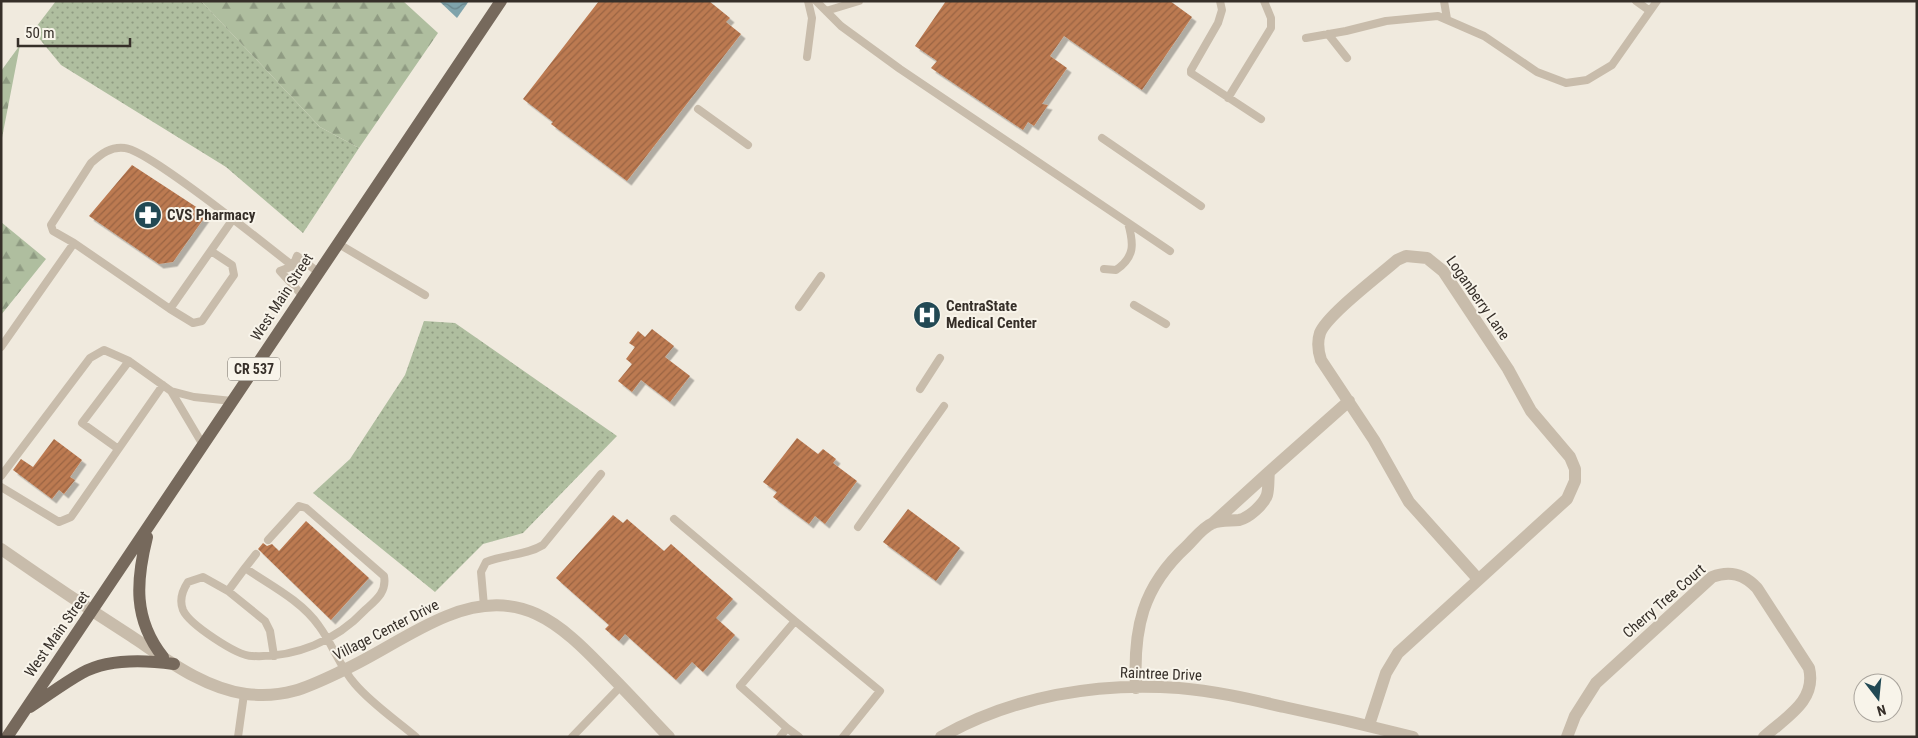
<svg xmlns="http://www.w3.org/2000/svg" width="1918" height="738" font-family="'Roboto Condensed',sans-serif">
	<defs>
		<pattern id="green-dots" width="8" height="8" patternUnits="userSpaceOnUse" patternTransform="scale(1.25)"><rect width="8" height="8" fill="#afbe9f"/><path d="M2 2h.1M6 6h.1" fill="none" stroke="#8f9b82" stroke-width="1.8" stroke-linecap="round"/></pattern>
		<pattern id="forest-firs" width="22" height="20" patternUnits="userSpaceOnUse" patternTransform="scale(1.25)"><rect width="22" height="20" fill="#afbe9f"/><path d="M5 1l3.5 6h-7zM16 11l3.5 6h-7z" fill="#8f9b82"/></pattern>
		<pattern id="water-waves" width="16" height="10" patternUnits="userSpaceOnUse" patternTransform="scale(1.25)"><rect width="16" height="10" fill="#7fa3ab"/><path d="M0 5q4-4 8 0t8 0" fill="none" stroke="#69858b"/></pattern>
		<pattern id="building-hatch" width="6" height="6" patternUnits="userSpaceOnUse" patternTransform="scale(1.25)"><rect width="6" height="6" fill="#bc7a51"/><path d="M-1 1l2-2M0 6l6-6M5 7l2-2" fill="none" stroke="#9a6443"/></pattern>
		<filter id="shadow"><feDropShadow dx="4.5" dy="4.5" stdDeviation="0" flood-color="#0004"/></filter>
	</defs>
	<rect width="100%" height="100%" fill="#f0eade"/>
	<path fill="url(#green-dots)" d="M56 1H201L320 127 359 148 303 233 226 167 61 65 33 31Z
		M424 321 455 323 617 436 523 533 483 544 435 592 313 493 350 459 405 375Z"/>
	<path fill="url(#forest-firs)" d="M201 1H403L438 33 359 148 320 127Z
		M20 45 1 143V71Z
		M1 222 46 259 1 315Z"/>
	<path fill="url(#water-waves)" d="M439 1H469L457 18Z"/>
	<path fill="url(#building-hatch)" filter="url(#shadow)" d="M599 1H709L730 18 726 22 741 34 627 181 551 124 553 122 523 99Z
		M946 1H1170L1192 17 1142 90 1064 36 1050 56 1067 68 1042 104 1048 105 1034 126 1028 122 1023 130 931 68 937 61 915 46Z
		M132 165 207 214 173 262 159 264 89 216Z
		M652 329 674 346 665 357 690 376 670 402 641 380 632 392 618 381 632 364 626 359 635 347 629 343 638 331 645 337Z
		M797 438 818 454 823 449 836 459 833 463 857 481 825 524 815 516 809 524 773 497 777 492 763 482Z
		M54 439 82 460 70 477 75 480 64 494 59 490 52 499 13 470 21 459 33 467Z
		M908 509 960 548 936 581 883 542Z
		M613 515 623 523 627 519 664 551 671 544 733 599 716 618 735 635 703 672 692 662 676 680 625 634 619 641 605 629 609 625 556 578Z
		M306 521 369 578 331 620 258 549 263 543 267 546 272 544 279 551Z"/>
	<g fill="none" stroke-linecap="round" stroke-linejoin="round">
		<path stroke="#c8bcab" stroke-width="8" d="M816 1 841 26 900 69 1170 251
			M1220 1 1222 10 1218 23 1191 70V73L1261 119
			M1444 1 1447 19
			M1636 1 1650 11
			M826 11 859 1
			M1328 34 1347 58
			M1306 38 1346 31 1386 21 1438 16 1484 36 1537 72 1566 83 1587 80 1612 65 1657 1
			M807 57 812 18 808 1
			M1228 98 1271 28V18L1264 1
			M698 109 748 145
			M1102 138 1201 206
			M74 243 53 231 51 225 91 163C101 154 111 146 125 148 144 150 214 205 233 219
			M337 243 425 295
			M1104 269 1116 270C1135 257 1134 244 1128 223
			M302 295 280 271 293 266 297 256 318 272
			M1134 305 1166 324
			M799 307 821 276
			M170 309 193 323 202 321 234 275 232 265 211 251
			M1 347 74 243 170 309 233 219 293 266
			M920 389 940 358
			M203 445 171 391 194 397 232 401
			M117 448 82 423 129 361 171 391
			M1 476 90 358 104 350 129 361
			M1 487 59 522 71 517 163 385
			M674 519 795 621 740 686 787 728 780 737
			M858 527 944 406
			M268 540 299 506 306 508 384 576C387 592 376 600 365 610 336 641 295 658 252 656 237 656 189 624 183 610 179 600 182 591 188 582L203 577 228 591 245 568C270 585 302 601 319 626 333 645 340 667 355 684 372 704 396 720 416 737
			M245 568 256 554
			M228 591 265 621 270 631 274 656
			M484 606 481 572 486 562C505 554 525 556 543 545L601 474
			M795 621 880 691 843 737
			M787 728 799 737
			M238 737 244 694
			M572 737 621 686"/>
		<path stroke="#c8bcab" stroke-width="12" d="M1213 523 1269 472
			M1 549C44 579 87 608 131 636 166 659 203 688 246 694 287 699 310 686 346 669 380 653 412 630 447 616 520 586 559 622 607 672 628 693 648 715 669 737
			M1136 688C1133 629 1142 587 1187 546 1194 539 1203 527 1213 523 1220 520 1231 521 1239 520 1249 518 1264 504 1267 495 1269 488 1268 479 1269 472L1349 401
			M1369 725 1386 673 1398 653 1567 499 1575 481V469L1570 457 1531 411 1508 369 1443 271 1427 258 1406 256 1397 260C1380 275 1327 315 1320 333 1317 342 1318 351 1321 360L1374 440 1409 502 1478 579
			M941 737C1013 696 1097 682 1179 688 1215 691 1249 699 1284 707 1327 716 1370 726 1413 737
			M1567 737 1575 716 1596 683 1712 577C1730 570 1744 574 1757 588L1809 668C1817 701 1786 717 1764 737"/>
		<path stroke="#76695c" stroke-width="12" d="M147 537C136 581 133 619 163 657
			M30 707C47 696 64 683 82 673 109 658 145 660 174 664
			M7 737 501 1"/>
	</g>
	<defs>
		<g id="pharmacy-disc" transform="scale(1.4375)"><circle r="9.5" fill="#224954" stroke="#f8f4ea"/><path d="M-2-6h4v4h4v4h-4v4h-4v-4h-4v-4h4Z" fill="#fff"/></g>
		<g id="hospital-disc" transform="scale(1.4375)"><circle r="9.5" fill="#224954" stroke="#f8f4ea"/><path d="M-5-5h3v3.5h4V-5h3V5h-3V1.5h-4V5h-3Z" fill="#fff"/></g>
	</defs>
	<g fill-rule="evenodd">
		<use href="#pharmacy-disc" x="148" y="215"/>
		<use href="#hospital-disc" x="927" y="315"/>
	</g>
	<g text-anchor="middle" dominant-baseline="central" stroke-width="4" stroke-linejoin="round" paint-order="stroke">
		<rect fill="#f8f4ea" stroke="#706a63" stroke-width="1" x="228" y="357.5" width="52" height="23" rx="4"/>
		<g font-size="14" font-weight="bold" fill="#362f29">
			<text x="254" y="369">CR 537</text>
		</g>
		<g font-size="15" font-weight="bold" fill="#362f29" stroke="#f8f4ea" text-anchor="start">
			<text x="167" y="215">CVS Pharmacy</text>
			<text x="946" y="306">CentraState<tspan x="946" dy="17">Medical Center</tspan></text>
		</g>
		<g font-size="15" fill="#362f29" stroke="#f8f4ea">
			<text transform="translate(282 297) rotate(-57)">West Main Street</text>
			<text transform="translate(1478 298) rotate(55)">Loganberry Lane</text>
			<text transform="translate(1664 601) rotate(-41)">Cherry Tree Court</text>
			<text transform="translate(386 630) rotate(-27)">Village Center Drive</text>
			<text transform="translate(57 634) rotate(-55)">West Main Street</text>
			<text transform="translate(1161 674) rotate(2)">Raintree Drive</text>
		</g>
	</g>
	<rect width="1918" height="738" fill="none" stroke="#362f29" stroke-width="5"/>
	<g transform="translate(1878 698) rotate(164)"><circle r="24" fill="#f8f4ea" stroke="#aaa59d"/>
	<path d="M0-4L9 19L0 12L-9 19Z" fill="#224954"/>
	<text y="-8" font-size="14" font-weight="bold" text-anchor="middle" fill="#362f29">N</text>
	</g>
	<path d="M18 38v8h112v-8" fill="none" stroke="#362f29" stroke-width="2.5"/>
	<text x="25" y="38" font-size="15" fill="#362f29" stroke="#f8f4ea" stroke-width="4" paint-order="stroke">50 m</text>
</svg>
